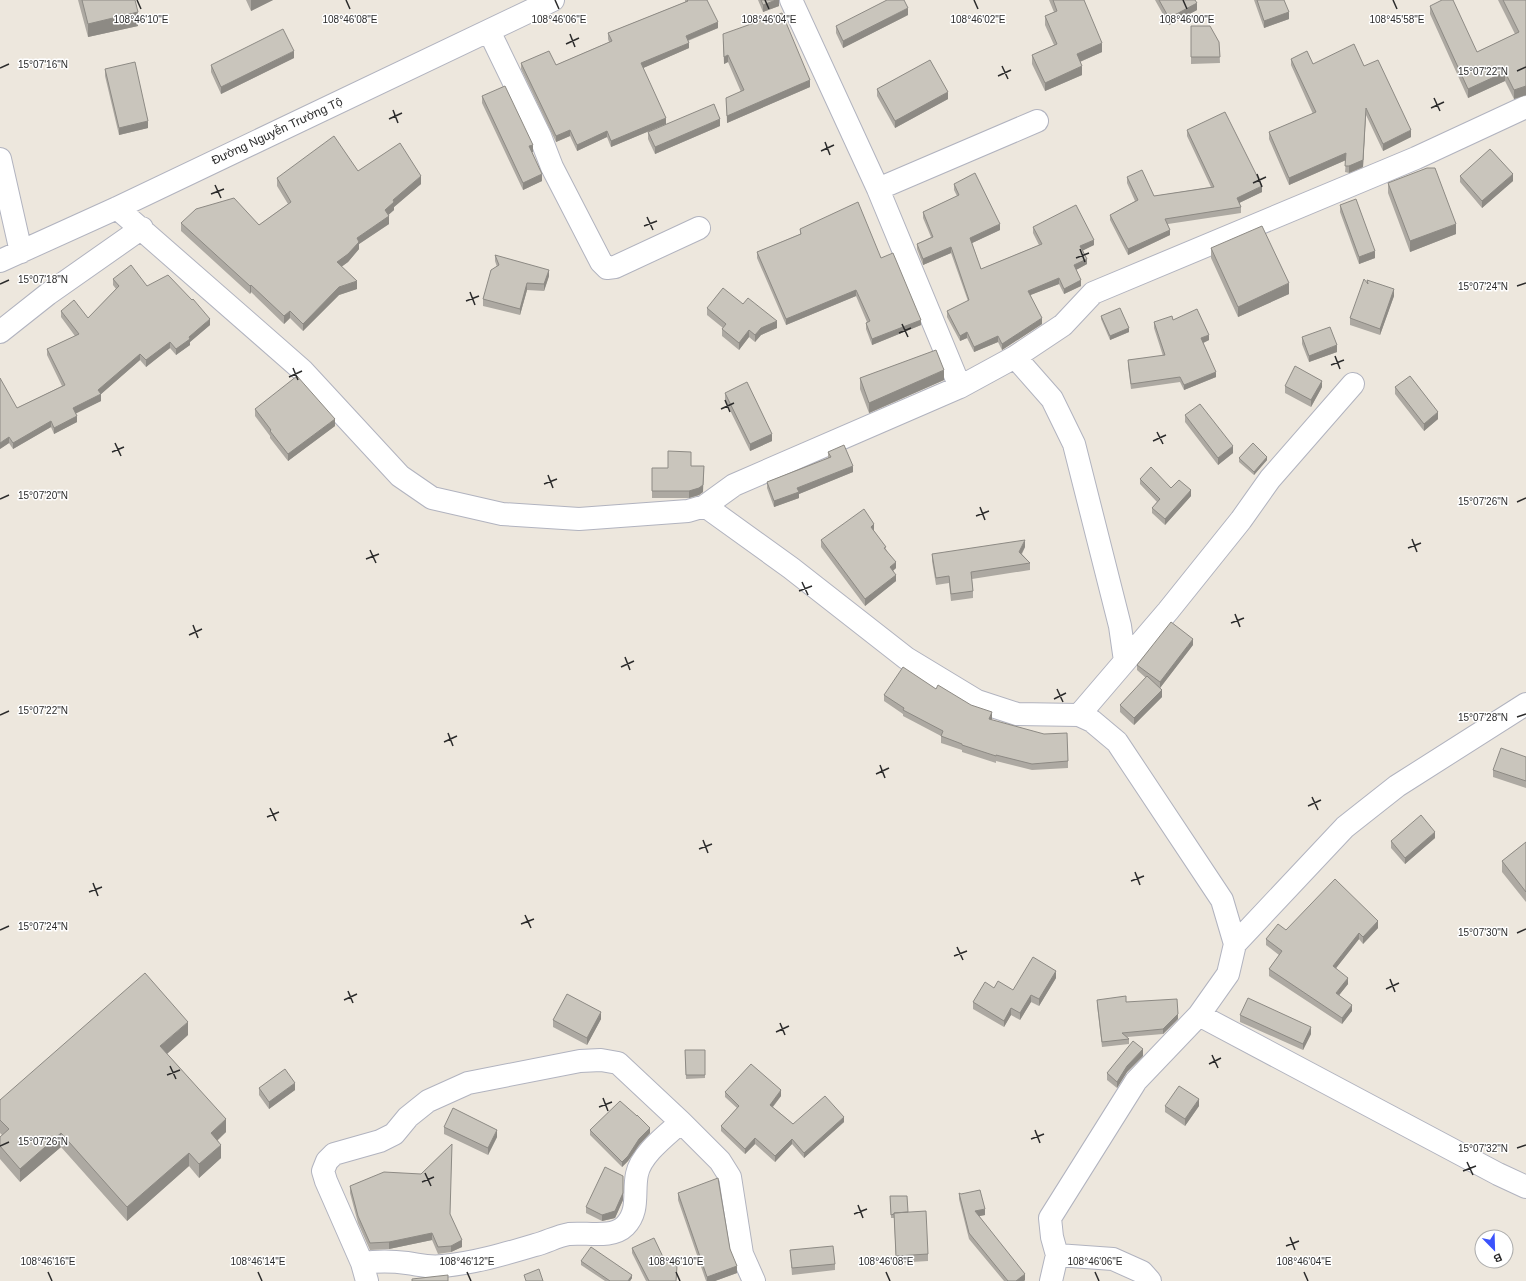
<svg xmlns="http://www.w3.org/2000/svg" width="1526" height="1281" font-family="Arial,sans-serif">
	<rect width="100%" height="100%" fill="#ede7dd"/>
	<g fill="none" stroke-linecap="round" stroke-linejoin="round">
		<g stroke="#b1b3bf" stroke-width="24">
			<path id="minor" d="M791 0 878 189 960 387
				M489 31 540 136 552 167 601 262 607 268 615 267 699 228
				M0 159 21 252
				M878 189 1037 121
				M117 208 302 370 400 476 432 498 502 514 579 519 688 511 705 506 791 568 906 658 977 701 1017 714 1079 715 1092 721 1117 742 1222 900 1235 944 1228 974 1199 1015 1136 1081 1050 1218 1052 1237 1057 1255 1051 1281
				M0 261 117 208 553 0
				M0 332 48 294 142 228
				M1015 357 1052 399 1074 444 1120 626 1125 661
				M705 506 734 485 960 387 1015 357 1063 325 1093 293 1416 158 1526 107
				M1079 715 1168 611 1241 520 1270 479 1353 384
				M1235 944 1345 827 1397 786 1526 704
				M1199 1015 1498 1174 1526 1187
				M1057 1255 1113 1259 1142 1272 1150 1281
				M362 1263C377 1261 392 1261 407 1263 421 1265 429 1268 443 1266 474 1263 505 1254 535 1245 547 1242 557 1236 569 1234 586 1232 612 1239 625 1226 640 1211 633 1192 637 1174 641 1154 667 1135 681 1122
				M367 1281 362 1263 326 1181 323 1171 327 1161 334 1154 380 1141 394 1134 408 1117 428 1101 468 1083 580 1061 601 1060 618 1063 681 1122 720 1161 730 1177 742 1254 754 1281"/>
		</g>
		<use href="#minor" stroke="#fff" stroke-width="22"/>
	</g>
	<path fill="#ada9a2" d="M78 0H135L138 26 88 37Z
		M246 0H273L251 11Z
		M685 0H707L718 28 688 41 689 48 643 68 666 124 611 147 607 137 577 151 570 136 556 142 521 69V63L556 65 609 42 608 39V33L685 2Z
		M758 0H779V6L763 12Z
		M1049 0H1084L1102 52 1080 62 1082 75 1045 91 1032 64V55L1054 45 1045 25V16L1054 12Z
		M1155 0H1195L1197 10 1169 25Z
		M1254 0H1284L1289 19 1264 28Z
		M1498 0H1526V95L1514 99 1505 81 1468 98 1430 14V6L1477 52 1515 34Z
		M908 15 843 48 836 33V26Z
		M1191 26 1219 42 1220 63 1191 64Z
		M723 41 810 87 727 123 726 98 741 92 728 62 724 64Z
		M294 58 221 94 211 72V65Z
		M1291 59 1313 64 1364 66 1411 137 1383 151 1366 115 1363 167 1349 173 1345 172 1346 160 1289 185 1269 139V132L1313 114 1291 65Z
		M105 69 148 128 119 135 105 76Z
		M877 89 948 99 895 128 877 96Z
		M482 96 533 152H532L542 181 523 190 482 103Z
		M720 126 655 154 648 139V132Z
		M1187 130 1262 192 1239 203 1241 207V213L1168 224 1170 235 1128 255 1110 220V215L1135 201 1127 183V177L1154 196 1211 187 1187 136Z
		M358 171 421 184 394 207V210L388 215 389 224 359 244V249L348 262 341 267 357 289 339 295 303 331 290 318 284 324 251 292 250 294 181 231V223L259 225 288 204 277 186V178Z
		M1460 176 1513 181 1482 208 1460 182Z
		M1388 183 1456 234 1410 252 1388 193Z
		M954 184 1000 230 972 243 981 269 1039 245 1033 233V227L1094 245 1083 250 1087 264 1076 270 1081 286 1064 294 1059 284 1030 295 1042 324 1002 350 998 342 974 352 967 338 960 341 947 317V311L968 301 951 253 923 265 917 249V244L931 237 923 218V212L957 196 954 190Z
		M1340 205 1375 258 1359 264 1340 212Z
		M800 229 881 258 921 325 872 345 866 329V323L867 322 856 296 786 325 757 258V252L800 234Z
		M1211 248 1289 294 1238 317 1211 258Z
		M495 255 549 276 544 291 527 290 520 315 483 306V299L497 267 495 261Z
		M113 279 147 286 210 325 190 342V345L176 355 170 348 146 367 140 360 101 394V401L75 413 77 422 54 434 51 427 13 449 9 443 0 449 17 408 62 386 47 355V349L75 336 61 317V311L88 318 116 289 113 285Z
		M1367 280 1394 296 1380 335 1350 325V318L1367 282Z
		M743 304 777 328 761 335 755 342 749 337 739 350 722 336V329L723 328 707 315V308Z
		M1101 316 1129 332 1110 340 1101 319Z
		M1173 320 1209 340 1203 343 1216 377 1184 390 1180 382 1131 389 1128 366V360L1163 356 1154 328V322Z
		M1302 337 1337 352 1309 362 1302 344Z
		M860 378 944 380 869 413 860 389Z
		M1285 386 1322 387 1311 407 1285 393Z
		M1395 387 1438 419 1424 431 1395 394Z
		M725 393 772 441 750 451 725 400Z
		M255 409 335 426 288 461 270 438V436L255 416Z
		M1185 415 1233 453 1218 465 1185 422Z
		M828 452 853 472 799 494V498L774 507 767 488V482L828 458Z
		M1239 458 1267 460 1254 475 1239 462Z
		M691 466 703 492 699 495 689 498H652V468H668Z
		M1140 479 1191 496 1165 525 1152 513V508L1157 502 1140 484Z
		M874 530V531L886 549 896 568 893 571 896 581 865 606 821 547V540Z
		M1025 547 1022 554 1030 563V570L972 579 973 591V598L951 601 949 583 936 585 932 561V554Z
		M1193 645 1160 688 1162 697 1134 725 1120 712V705L1146 678 1137 670V665Z
		M936 689 992 719 991 720 1068 761V768L1032 770 996 761V763L962 752V750L941 743V736L903 716V714L884 701V695Z
		M1526 757V788L1493 777V770Z
		M1435 838 1405 864 1391 848V841Z
		M1526 842V902L1502 872V861Z
		M1378 928 1363 944 1359 939 1336 968 1348 984 1339 995 1352 1011 1342 1024 1269 976V969L1279 955 1266 945V939L1286 930Z
		M1056 978 1039 1006 1031 1002 1020 1020 1011 1015 1004 1027 973 1009V1002L994 988 1013 990Z
		M1097 1000 1126 1002 1178 1019 1163 1034 1127 1037 1129 1039V1044L1102 1047 1097 1005Z
		M1240 1015 1311 1034 1303 1050 1240 1022Z
		M601 1019 587 1045 553 1027V1020Z
		M188 1035 167 1054 226 1132 218 1140 221 1158 199 1178 189 1166 127 1221 61 1147 20 1182 0 1159V1146L2 1135 0 1133V1100Z
		M685 1050H705V1078L686 1079Z
		M1143 1056 1127 1072 1117 1088 1107 1080V1073Z
		M259 1088 295 1090 269 1109 259 1095Z
		M725 1092 781 1096 773 1107 793 1124 844 1122 804 1158 792 1144 775 1162 755 1144 745 1154 721 1131V1126L737 1108 725 1097Z
		M1165 1106H1199L1185 1126 1165 1112Z
		M637 1116 650 1133 639 1145 628 1161 622 1167 590 1135V1130Z
		M444 1127 497 1137 488 1155 444 1134Z
		M350 1186 450 1214 462 1247 451 1252 438 1254 432 1240 389 1249 370 1250 358 1223 350 1193Z
		M678 1193 730 1249 737 1273 715 1281H706L678 1200Z
		M959 1193 985 1215 979 1216 1025 1280 1024 1281H1004L969 1239 959 1199Z
		M890 1196 908 1212 928 1254V1261L896 1263 894 1218H891Z
		M623 1200 615 1218 602 1221 586 1213V1207Z
		M632 1248 664 1259 677 1270 676 1281H646L632 1253Z
		M790 1250 835 1264V1270L792 1275Z
		M581 1261 632 1278 630 1281H605L581 1265Z"/>
	<path fill="#8d8a84" d="M251 0H273L251 11Z
		M776 0H779V6L763 12V5Z
		M1197 3V10L1169 25V18Z
		M908 8V15L843 48V41Z
		M138 12V26L88 37V24Z
		M1289 12V19L1264 28V21Z
		M718 22V28L686 41V36Z
		M689 43V48L641 69V63Z
		M1102 43V52L1077 63V54Z
		M294 51V58L221 94V87Z
		M728 55V62L724 64V57Z
		M1082 66V75L1045 91V83Z
		M1505 72V81L1468 98V89Z
		M810 80V87L727 123V116Z
		M1526 86V95L1514 99V90Z
		M948 92V99L895 128V121Z
		M1366 108 1363 167 1349 173V166Z
		M666 118V124L611 147V141Z
		M720 119V126L655 154V147Z
		M148 121V128L119 135V128Z
		M570 130V136L556 142V136Z
		M1411 130V137L1383 151V144Z
		M607 131V137L577 151V145Z
		M533 145V152L529 153V146Z
		M1346 153V160L1289 185V178Z
		M542 174V181L523 190V183Z
		M1513 174V181L1482 208V201Z
		M421 176V184L394 207V210L385 218V210L393 200Z
		M1262 186V192L1237 204V198Z
		M389 216V224L359 244V249L348 262 337 270V262L357 238Z
		M1000 224V230L970 244V238Z
		M1456 224V234L1410 252V241Z
		M1170 230V235L1128 255V249Z
		M1094 240V245L1080 252V246Z
		M951 247V253L923 265V259Z
		M1375 251V258L1359 264V257Z
		M1087 259V264L1074 271V265Z
		M549 270V276L544 291V284Z
		M1059 278V284L1028 296V291Z
		M1081 280V286L1064 294V289Z
		M357 281V289L339 295 303 331V324L339 287Z
		M527 283V290L520 315V309Z
		M1289 283V294L1238 317V307Z
		M251 285V292L250 294V286Z
		M1394 289V296L1380 335V329Z
		M856 290V296L786 325V319Z
		M290 311V318L284 324V316Z
		M1042 318V324L1002 350V344Z
		M210 319V325L190 342V345L176 355V349L189 337Z
		M921 320V325L872 345V339Z
		M777 321V328L761 335 755 342V335L761 328Z
		M1129 328V332L1110 340V336Z
		M749 330V337L739 350V343Z
		M967 332V338L960 341V336Z
		M1209 335V340L1201 344V338Z
		M998 336V342L974 352V347Z
		M170 342V348L146 367V360Z
		M1337 345V352L1309 362V356Z
		M140 354V360L100 395 101 394V401L73 415V408L98 390Z
		M944 370V380L869 413V403Z
		M1216 372V377L1184 390V385Z
		M1322 381V387L1311 407V400Z
		M1438 412V419L1424 431V424Z
		M77 416V422L54 434V428Z
		M335 419V426L288 461V454Z
		M51 421V427L13 449V443Z
		M772 434V441L750 451V444Z
		M9 437V443L0 449V443Z
		M1233 446V453L1218 465V458Z
		M1267 457V460L1254 475V472Z
		M704 466 703 492 699 495 689 498V491Z
		M853 466V472L799 494V498L774 507V501L797 488Z
		M1191 490V496L1165 525V519Z
		M874 524V530L871 533V527Z
		M1025 540V547L1019 558V552Z
		M896 562V568L890 573V567Z
		M896 575V581L865 606V599Z
		M1193 639V645L1160 688V682Z
		M1162 690V697L1134 725V718Z
		M992 712V719L989 726V719Z
		M1435 832V838L1405 864V858Z
		M1378 921V928L1363 944V937Z
		M1359 933V939L1333 972V966Z
		M1056 971V978L1039 1006V999Z
		M1348 978V984L1336 999V993Z
		M1031 995V1002L1020 1020V1013Z
		M1352 1005V1011L1342 1024V1018Z
		M1011 1008V1015L1004 1027V1021Z
		M601 1012V1019L587 1045V1038Z
		M1178 1014V1019L1163 1034V1029Z
		M188 1022V1035L160 1060V1046Z
		M1311 1027V1034L1303 1050V1044Z
		M1143 1049V1056L1127 1072 1117 1088V1082L1127 1066Z
		M295 1083V1090L269 1109V1102Z
		M781 1090V1096L770 1110V1105Z
		M1199 1099V1106L1185 1126V1119Z
		M844 1117V1122L804 1158V1153Z
		M226 1119V1132L211 1146V1133Z
		M650 1128V1133L639 1145 628 1161 622 1167V1162L639 1139Z
		M497 1130V1137L488 1155V1148Z
		M61 1133V1147L20 1182V1169Z
		M755 1138V1144L745 1154V1149Z
		M792 1139V1144L775 1162V1156Z
		M221 1145V1158L199 1178V1164Z
		M189 1153V1166L127 1221V1207Z
		M623 1176V1200L615 1218 602 1221V1215Z
		M985 1209V1215L975 1217V1211Z
		M432 1233V1240L389 1249V1242Z
		M462 1240V1247L451 1252V1246Z
		M737 1266V1273L715 1281H707V1277Z
		M1025 1274V1280L1024 1281H1016Z
		M632 1275V1278L630 1281H628Z"/>
	<path fill="#c9c5bc" stroke="#8d8a84" d="M82 0H135L138 12 88 24Z
		M687 0H707L718 22 686 36 689 43 641 63 666 118 611 141 607 131 577 145 570 130 556 136 521 63 549 51 556 65 612 41 608 33 688 1Z
		M761 0H776L763 5Z
		M887 0H904L908 8 843 41 836 26Z
		M1053 0H1084L1102 43 1077 54 1082 66 1045 83 1032 55 1057 44 1045 16 1057 11Z
		M1159 0H1195L1197 3 1169 18Z
		M1257 0H1284L1289 12 1264 21Z
		M1442 0H1453L1477 52 1519 32 1503 0H1526V86L1514 90 1505 72 1468 89 1430 6Z
		M782 13 810 80 727 116 726 98 744 90 728 55 724 57 723 34Z
		M1191 26H1210L1219 42 1220 57H1191Z
		M283 29 294 51 221 87 211 65Z
		M1354 44 1364 66 1378 60 1411 130 1383 144 1366 108 1363 160 1349 166H1345L1346 153 1289 178 1269 132 1316 112 1291 59 1307 51 1313 64Z
		M930 60 948 92 895 121 877 89Z
		M135 62 148 121 119 128 105 69Z
		M505 86 533 145 529 146 542 174 523 183 482 96Z
		M714 104 720 119 655 147 648 132Z
		M1225 112 1262 186 1237 198 1241 207 1165 219 1170 230 1128 249 1110 215 1138 200 1127 177 1142 170 1154 196 1214 187 1187 130Z
		M334 136 358 171 400 143 421 176 393 200 394 202 385 210 389 216 357 238 359 242 348 254 337 262 357 281 339 287 303 324 290 311 284 316 251 285 250 286 181 223 196 209 234 198 259 225 291 202 277 178Z
		M1490 149 1513 174 1482 201 1460 176Z
		M1427 168H1435L1456 224 1410 241 1388 183Z
		M975 173 1000 224 970 238 981 269 1042 244 1033 227 1076 205 1094 240 1080 246 1087 259 1074 265 1081 280 1064 289 1059 278 1028 291 1042 318 1002 344 998 336 974 347 967 332 960 336 947 311 969 300 951 247 923 259 917 244 933 237 923 212 959 195 954 184Z
		M1356 199 1375 251 1359 257 1340 205Z
		M858 202 881 258 893 253 921 320 872 339 866 323 870 321 856 290 786 319 757 252 801 234 800 229Z
		M1262 226 1289 283 1238 307 1211 248Z
		M495 255 549 270 544 284 527 283 520 309 483 299 491 270 499 265Z
		M131 265 147 286 168 275 192 300 193 299 210 319 189 337 190 339 176 349 170 342 146 360 140 354 98 390 101 394 73 408 77 416 54 428 51 421 13 443 9 437 0 443V378L17 408 65 385 47 349 79 334 61 311 74 300 88 318 119 286 113 279Z
		M1364 279 1368 284 1367 280 1394 289 1380 329 1350 318Z
		M723 288 743 304 748 298 777 321 761 328 755 335 749 330 739 343 722 329 726 324 707 308Z
		M1120 308 1129 328 1110 336 1101 316Z
		M1197 309 1209 335 1201 338 1216 372 1184 385 1180 377 1131 384 1128 360 1165 355 1154 322 1172 316 1173 320Z
		M1330 327 1337 345 1309 356 1302 337Z
		M936 350 944 370 869 403 860 378Z
		M1295 366 1322 381 1311 400 1285 386Z
		M297 376 335 419 288 454 270 431 271 430 255 409Z
		M1410 376 1438 412 1424 424 1395 387Z
		M747 382 772 434 750 444 725 393Z
		M1200 404 1233 446 1218 458 1185 415Z
		M1253 443 1267 457 1254 472 1239 458Z
		M844 445 853 466 797 488 799 492 774 501 767 482 831 457 828 452Z
		M668 451 691 452V466H704L703 485 699 488 689 491H652V468H668Z
		M1151 467 1171 488 1179 480 1191 490 1165 519 1152 508 1160 499 1140 479Z
		M864 509 874 524 871 527 886 547 884 548 896 562 890 567 896 575 865 599 821 540Z
		M1025 540 1019 552 1030 563 971 572 973 591 951 594 949 576 936 578 932 554Z
		M1171 622 1193 639 1160 682 1137 665Z
		M903 667 936 689 938 685 971 705 992 712 989 719 1044 734 1067 733 1068 761 1032 764 996 755V756L962 745V744L941 736 943 731 903 710 904 708 884 695Z
		M1147 676 1162 690 1134 718 1120 705Z
		M1501 748 1526 757V781L1493 770Z
		M1421 815 1435 832 1405 858 1391 841Z
		M1526 842V892L1502 861Z
		M1335 879 1378 921 1363 937 1359 933 1333 966 1348 978 1336 993 1352 1005 1342 1018 1269 969 1282 951 1266 939 1278 924 1286 930Z
		M1033 957 1056 971 1039 999 1031 995 1020 1013 1011 1008 1004 1021 973 1002 985 982 994 988 998 981 1013 990Z
		M145 973 188 1022 160 1046 226 1119 211 1133 221 1145 199 1164 189 1153 127 1207 61 1133 20 1169 0 1146V1137L9 1129 0 1120V1100Z
		M567 994 601 1012 587 1038 553 1020Z
		M1126 996V1002L1177 999 1178 1014 1163 1029 1122 1033 1129 1039 1102 1042 1097 1000Z
		M1248 998 1311 1027 1303 1044 1240 1015Z
		M1133 1041 1143 1049 1127 1066 1117 1082 1107 1073Z
		M685 1050H705V1075H686Z
		M751 1064 781 1090 770 1105 793 1124 825 1096 844 1117 804 1153 792 1139 775 1156 755 1138 745 1149 721 1126 739 1106 725 1092Z
		M285 1069 295 1083 269 1102 259 1088Z
		M1179 1086 1199 1099 1185 1119 1165 1106Z
		M620 1101 637 1116V1115L650 1128 639 1139 628 1156 622 1162 590 1130Z
		M453 1108 497 1130 488 1148 444 1127Z
		M452 1144 450 1214 462 1240 451 1246 438 1247 432 1233 389 1242 370 1243 358 1216 350 1186 384 1172 421 1174Z
		M605 1167 623 1176V1193L615 1211 602 1215 586 1207Z
		M718 1178 730 1249 737 1266 707 1277 678 1193Z
		M980 1190 985 1209 975 1211 1025 1274 1016 1281H1008L969 1233 959 1193 961 1194Z
		M890 1196H907L908 1212 894 1213V1214L891 1215Z
		M926 1211 928 1254 896 1256 894 1213Z
		M654 1238 664 1259 677 1266 676 1281H649L632 1248Z
		M833 1246 835 1264 792 1268 790 1250Z
		M591 1247 632 1275 628 1281H610L581 1261Z
		M539 1269 543 1281H526L524 1275Z
		M448 1275V1281H412V1279Z"/>
	<path fill="none" stroke="#2b2b2b" stroke-width="1.5" d="M137 0 141 9M346 0 350 9M555 0 559 9M765 0 769 9M974 0 978 9M1183 0 1187 9M1393 0 1397 9M570 34 575 47M566 44 579 38M1002 66 1008 79M0 68 9 64M1517 71 1526 67M998 76 1011 70M1434 98 1440 111M1431 108 1444 102M393 110 398 123M389 119 402 113M825 142 830 155M821 151 834 145M1257 174 1262 187M1253 183 1266 177M215 185 221 198M211 194 224 189M647 217 653 230M644 226 657 221M1080 249 1085 262M1076 258 1089 253M0 284 9 280M1517 286 1526 283M470 292 475 305M466 301 479 296M902 324 908 337M899 333 911 328M1335 356 1340 369M1331 365 1344 360M293 368 298 380M289 377 302 371M725 400 730 412M721 409 734 403M1157 432 1163 444M1153 441 1166 435M115 443 121 456M112 452 124 447M548 475 553 488M544 484 557 479M0 499 9 495M1517 502 1526 498M980 507 985 520M976 516 989 511M1412 539 1417 552M1408 548 1421 543M370 550 376 563M366 559 379 554M802 582 808 595M799 591 812 586M1235 614 1240 627M1231 623 1244 618M193 625 198 638M189 635 202 629M625 657 630 670M621 667 634 661M1057 689 1063 702M1054 699 1066 693M0 715 9 711M1517 717 1526 714M448 733 453 746M444 742 457 736M880 765 885 778M876 774 889 768M1312 797 1318 810M1308 806 1321 800M270 808 276 821M267 817 279 812M703 840 708 853M699 849 712 844M1135 872 1140 885M1131 881 1144 876M93 883 98 896M89 892 102 887M525 915 531 928M521 924 534 919M0 930 9 926M1517 933 1526 929M957 947 963 960M954 956 967 951M1390 979 1395 992M1386 989 1399 983M348 991 353 1003M344 1000 357 994M780 1023 785 1035M776 1032 789 1026M1212 1055 1218 1068M1209 1064 1221 1058M170 1066 176 1079M167 1075 180 1070M603 1098 608 1111M599 1107 612 1102M1035 1130 1040 1143M1031 1139 1044 1134M0 1146 9 1142M1517 1148 1526 1145M1467 1162 1473 1175M1463 1171 1476 1166M425 1173 431 1186M422 1182 434 1177M858 1205 863 1218M854 1214 867 1209M1290 1237 1295 1250M1286 1246 1299 1241M48 1272 52 1281M258 1272 262 1281M467 1272 471 1281M676 1272 680 1281M886 1272 890 1281M1095 1272 1099 1281M1304 1272 1308 1281"/>
	<g text-anchor="middle" dominant-baseline="central" stroke-width="3" stroke-linejoin="round" paint-order="stroke">
		<g font-size="12" fill="#2b2b2b" stroke="#fff">
			<text transform="translate(277 131) rotate(-25)">Đường Nguyễn Trường Tộ</text>
		</g>
	</g>
	<g font-size="10" text-anchor="middle" fill="#2b2b2b" stroke="#fff" stroke-width="3" stroke-linejoin="round" paint-order="stroke">
		<text x="141" y="23">108°46'10"E</text>
		<text x="350" y="23">108°46'08"E</text>
		<text x="559" y="23">108°46'06"E</text>
		<text x="769" y="23">108°46'04"E</text>
		<text x="978" y="23">108°46'02"E</text>
		<text x="1187" y="23">108°46'00"E</text>
		<text x="1397" y="23">108°45'58"E</text>
		<text x="43" y="68">15°07'16"N</text>
		<text x="1483" y="75">15°07'22"N</text>
		<text x="43" y="283">15°07'18"N</text>
		<text x="1483" y="290">15°07'24"N</text>
		<text x="43" y="499">15°07'20"N</text>
		<text x="1483" y="505">15°07'26"N</text>
		<text x="43" y="714">15°07'22"N</text>
		<text x="1483" y="721">15°07'28"N</text>
		<text x="43" y="930">15°07'24"N</text>
		<text x="1483" y="936">15°07'30"N</text>
		<text x="43" y="1145">15°07'26"N</text>
		<text x="1483" y="1152">15°07'32"N</text>
		<text x="48" y="1265">108°46'16"E</text>
		<text x="258" y="1265">108°46'14"E</text>
		<text x="467" y="1265">108°46'12"E</text>
		<text x="676" y="1265">108°46'10"E</text>
		<text x="886" y="1265">108°46'08"E</text>
		<text x="1095" y="1265">108°46'06"E</text>
		<text x="1304" y="1265">108°46'04"E</text>
	</g>
	<g transform="translate(1494 1249) rotate(157)"><circle r="19" fill="#ffffff" stroke="#aaaaaa"/>
	<path d="M0-3L7 15L0 10L-7 15Z" fill="#3b53fc"/>
	<text y="-6" font-size="11" font-weight="bold" text-anchor="middle" fill="#2b2b2b">B</text>
	</g>
</svg>
